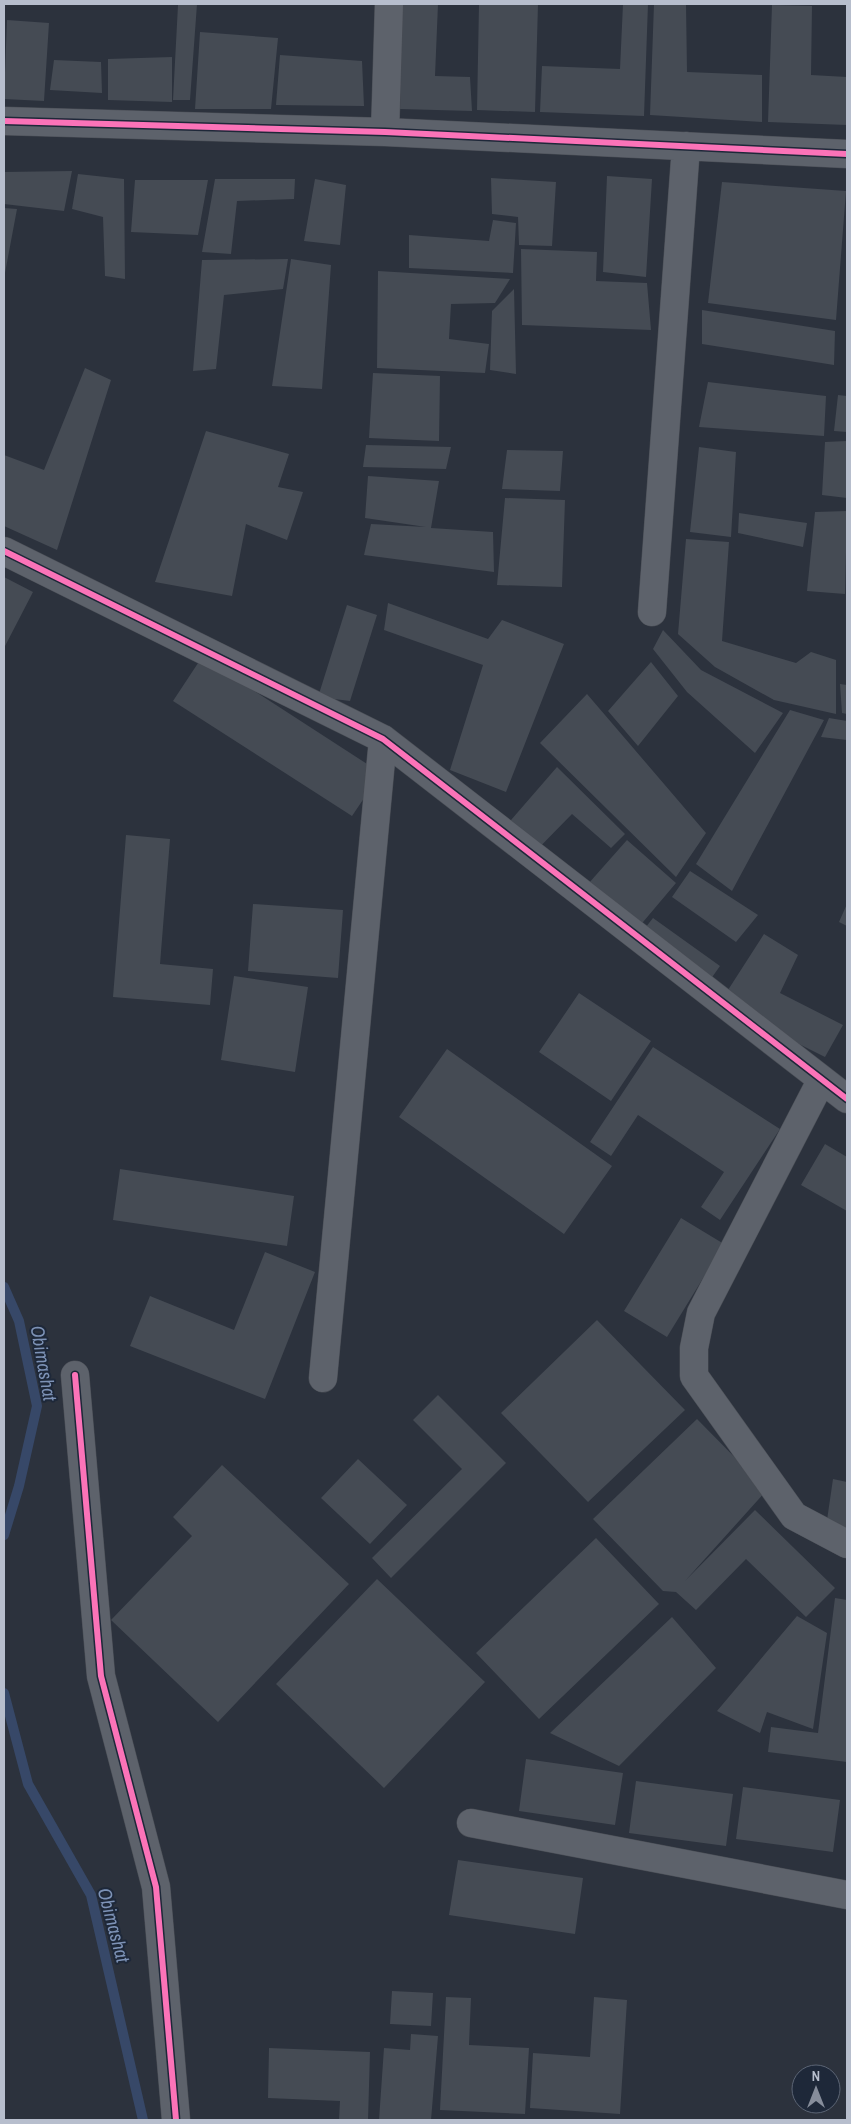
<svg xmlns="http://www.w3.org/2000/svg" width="851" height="2124" font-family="'Archivo Narrow',sans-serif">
	<rect width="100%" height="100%" fill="#2c323d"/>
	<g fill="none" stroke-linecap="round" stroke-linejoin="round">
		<path stroke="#374868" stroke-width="10" d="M4 1287 19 1321 37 1406 19 1486 4 1535
			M4 1693 28 1784 91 1895 143 2120"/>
	</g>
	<path fill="#454b54" d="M174 4H197L190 100H173L178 5Z
		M402 4H438L435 76 470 77 472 111 400 109Z
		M479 4H538L535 112 477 110Z
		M623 4H648L644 116 540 112 542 66 620 69Z
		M654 4H686L687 72 762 75V122L650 115Z
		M772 5 812 6 811 75 847 77V125L768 122Z
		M7 20 49 23 44 101 4 99Z
		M200 32 278 38 271 109H195Z
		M280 55 362 61 364 106 276 105Z
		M172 57V102L108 100V59Z
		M54 60 101 62 102 93 50 90Z
		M72 171 64 211 4 204V172Z
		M78 174 124 179 125 279 105 276 103 217 72 209Z
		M607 176 652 179 646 277 603 272Z
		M491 178 556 182 552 246 519 245 518 217 492 214Z
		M215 179H295L294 199 237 201 231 254 202 252Z
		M315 179 346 185 340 245 304 241Z
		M135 180H208L198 235 131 232Z
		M722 182 846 191 836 320 708 303Z
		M4 208 17 209 5 273H4Z
		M493 220 516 223 513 273 409 268V235L489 241Z
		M521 249 597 252 596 281 647 283 651 330 522 325Z
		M288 259 283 289 224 295 216 369 193 371 202 260Z
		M291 259 331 265 322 389 272 386Z
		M378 271 510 279 495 303 451 304 449 339 489 344 485 373 377 368Z
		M514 289 516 374 490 370 492 311Z
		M702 310 835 331 834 365 702 344Z
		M85 368 111 380 57 550 4 526V455L44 470Z
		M373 373 440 376 439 441 369 438Z
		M708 382 826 396 824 436 699 427Z
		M838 395 847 396V432L834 431Z
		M206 431 289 454 278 487 303 492 287 540 246 524 232 596 155 582Z
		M847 441V498L822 495 825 442Z
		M366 445 451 447 446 469 363 467Z
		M699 447 736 452 731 537 690 532Z
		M507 450 563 451 560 491 502 489Z
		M368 476 439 481 431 528 493 532 494 572 364 555 371 524 426 527 365 518Z
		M505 498 565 500 562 587 497 585Z
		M847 511 845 594 807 591 815 512Z
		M739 513 807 523 803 547 738 533Z
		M686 539 729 542 722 641 796 663 811 652 836 660V714L774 700 715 667 678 634Z
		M4 577 33 592 4 648Z
		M388 603 488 639 502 620 564 644 506 792 450 770 483 665 384 630Z
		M347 605 377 615 350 701 318 697Z
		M663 630 701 670 783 713 755 753 687 692 653 649Z
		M202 657 381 773 352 816 173 701Z
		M651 662 678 696 638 746 608 711Z
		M840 684 847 685V714L842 713Z
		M587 694 706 833 676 877 540 743Z
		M790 710 824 720 732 891 696 864Z
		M829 718 847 721V740L821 737Z
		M557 767 625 834 611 848 572 814 526 861 498 835Z
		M126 835 170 839 160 964 213 969 210 1005 113 997Z
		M627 840 676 883 627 941 573 901Z
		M690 871 758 915 736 942 672 897Z
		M253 904 343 910 338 978 248 971Z
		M847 904V926L839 922Z
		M653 918 720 966 703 990 631 946Z
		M764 934 798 955 780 993 843 1025 825 1057 719 1004Z
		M234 976 308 987 295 1072 221 1060Z
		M579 993 651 1041 611 1101 539 1052Z
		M653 1047 780 1129 720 1220 701 1207 724 1172 638 1115 611 1156 590 1142Z
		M447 1049 612 1166 564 1234 399 1117Z
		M825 1144 847 1157V1211L801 1185Z
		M120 1169 294 1196 287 1246 113 1220Z
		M681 1218 724 1244 667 1337 624 1311Z
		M265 1252 315 1272 265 1399 130 1346 150 1296 234 1330Z
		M597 1320 685 1410 588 1502 501 1413Z
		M438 1395 506 1463 391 1578 372 1558 462 1469 413 1420Z
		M697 1419 767 1490 685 1581 755 1510 835 1588 806 1617 746 1559 696 1610 676 1592 663 1591 593 1519Z
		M358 1459 407 1505 370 1544 321 1498Z
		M222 1465 349 1584 218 1722 111 1620 192 1536 173 1517Z
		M833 1479 847 1482V1531L826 1527Z
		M596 1538 659 1604 539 1719 476 1653Z
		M377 1579 485 1682 384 1788 276 1684Z
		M835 1598 847 1600V1762L768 1752 771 1727 818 1733Z
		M797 1616 827 1633 813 1729 767 1712 760 1733 717 1711Z
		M672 1617 716 1668 619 1766 550 1733Z
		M526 1759 623 1773 615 1825 519 1811Z
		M636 1781 733 1794 726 1846 629 1833Z
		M743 1787 840 1800 833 1852 736 1839Z
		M458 1860 583 1878 575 1934 449 1915Z
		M392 1991 433 1993 431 2026 390 2024Z
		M446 1997 471 1998 469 2045 529 2048 525 2114 440 2110Z
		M594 1997 627 2000 620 2114 530 2108 533 2053 590 2057Z
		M411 2034 438 2036 431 2120H379L384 2048 410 2050Z
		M269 2048 370 2052 368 2120H339L340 2101 268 2098Z"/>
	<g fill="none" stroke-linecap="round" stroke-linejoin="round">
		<g stroke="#494d55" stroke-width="29">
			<path id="street" d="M4 121 385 132 847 154
				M385 132 389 4
				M4 551 383 739 847 1099
				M652 612 686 146
				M821 1081 701 1313 694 1348V1376L794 1516 847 1544
				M75 1375 101 1676 156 1887 176 2120
				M323 1378 383 739
				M471 1823 847 1895"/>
		</g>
		<use href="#street" stroke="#5d626b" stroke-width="28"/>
		<g stroke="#1e2839" stroke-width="9">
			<path id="cycleway" d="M4 121 385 132 847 154
				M4 551 383 739 847 1099
				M75 1375 101 1676 156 1887 176 2120"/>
		</g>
		<use href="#cycleway" stroke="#fb73b8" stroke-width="6"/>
	</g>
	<g text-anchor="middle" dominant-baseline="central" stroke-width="4" stroke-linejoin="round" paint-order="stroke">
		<g font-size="19" font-style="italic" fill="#7d92b6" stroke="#1e2839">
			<text transform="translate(44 1363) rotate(80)">Obimashat</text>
			<text transform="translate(114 1925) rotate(75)">Obimashat</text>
		</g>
	</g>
	<rect width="851" height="2124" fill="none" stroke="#b7becd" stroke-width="10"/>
	<g transform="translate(816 2089)"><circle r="24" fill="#1e2839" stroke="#5b6474"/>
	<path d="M0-4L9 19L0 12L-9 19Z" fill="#868d9b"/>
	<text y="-8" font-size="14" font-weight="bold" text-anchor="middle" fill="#b7becd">N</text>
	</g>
</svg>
